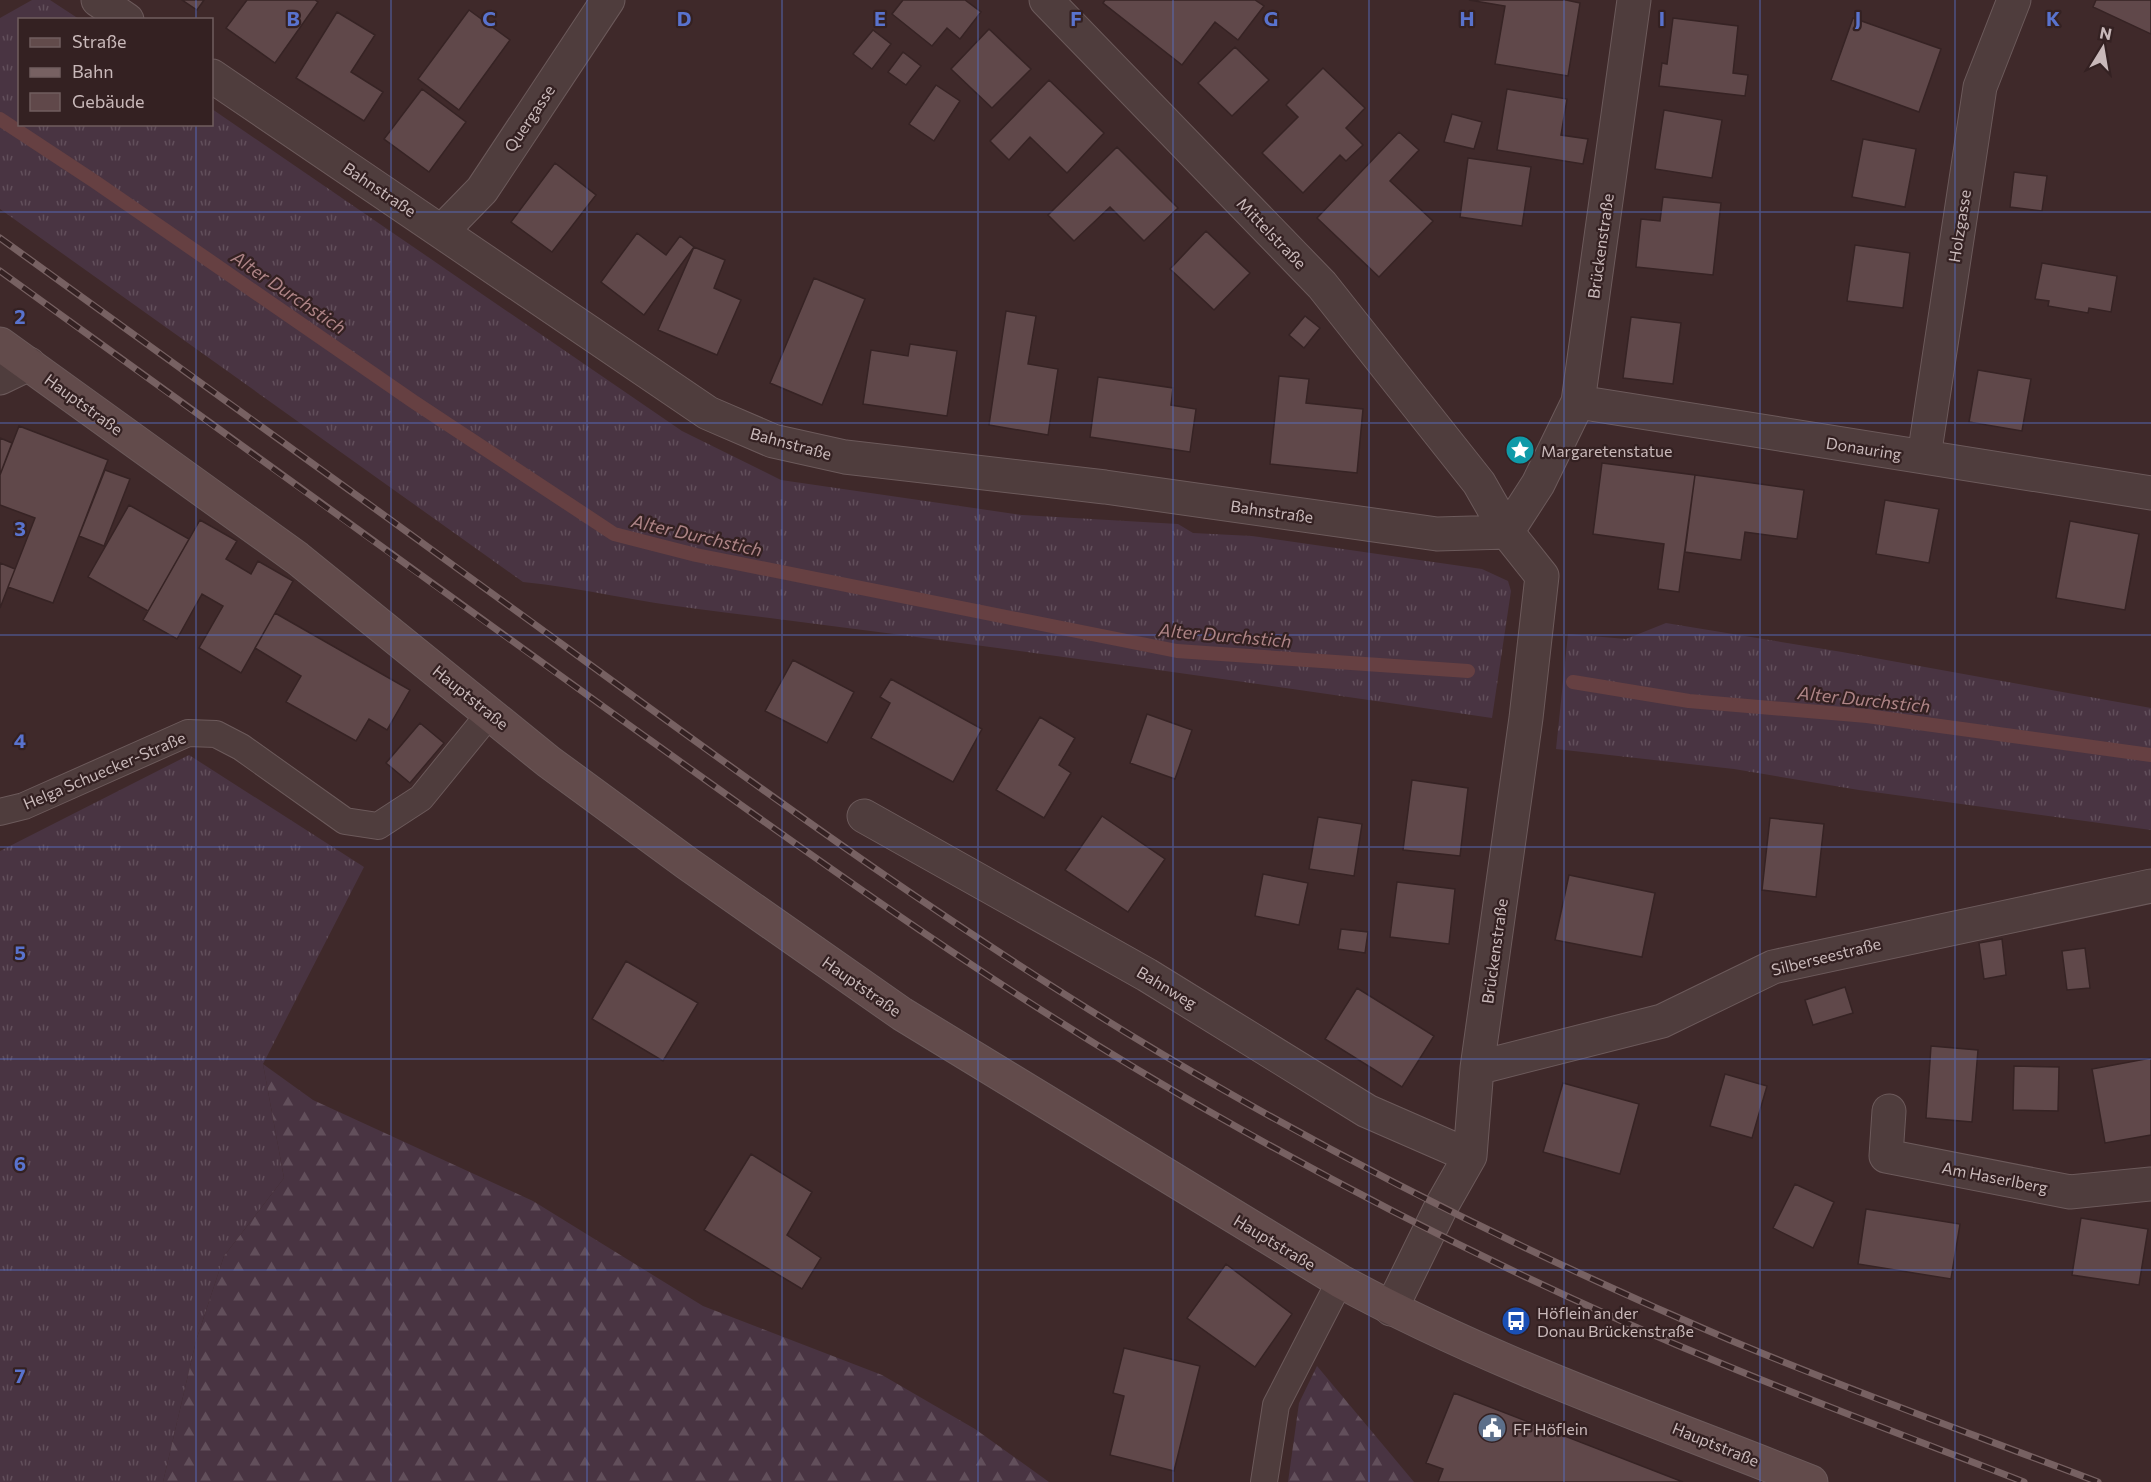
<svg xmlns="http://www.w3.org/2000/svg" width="2151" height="1482" font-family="Commissioner,sans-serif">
	<defs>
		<pattern id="grass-tufts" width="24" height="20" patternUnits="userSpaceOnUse" patternTransform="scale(1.5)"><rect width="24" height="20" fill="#493442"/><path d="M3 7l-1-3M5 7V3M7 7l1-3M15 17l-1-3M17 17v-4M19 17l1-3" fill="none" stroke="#624f5b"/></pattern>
		<pattern id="forest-firs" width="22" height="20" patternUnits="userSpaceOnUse" patternTransform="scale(1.5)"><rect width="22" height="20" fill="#493442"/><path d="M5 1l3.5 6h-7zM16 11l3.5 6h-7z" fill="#624f5b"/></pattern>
	</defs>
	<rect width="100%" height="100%" fill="#3f292a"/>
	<path fill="url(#grass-tufts)" d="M32 0H50L79 19 20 20V124H212V109L682 431 781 480 1022 515 1178 524 1193 533 1252 536 1482 569 1508 581 1511 591 1492 718C1228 679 963 642 698 609 639 602 582 588 523 582L0 209V18Z
		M1666 623 1842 652 2151 708V830L1859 790 1734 769 1556 749 1568 634 1626 639Z
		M189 755 364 867 263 1064 284 1178 224 1256 196 1341 163 1482H0V851Z"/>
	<path fill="url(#forest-firs)" d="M263 1064 313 1100 533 1201 703 1306 882 1375 975 1429 1049 1482H163L196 1341 224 1256 284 1178Z
		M1317 1366 1414 1482H1288L1299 1403Z"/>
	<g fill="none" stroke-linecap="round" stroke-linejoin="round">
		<path stroke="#664042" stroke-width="14" d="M0 119 94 181 414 402 614 534 696 555 1177 651 1468 671
			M1573 682 1689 701 1867 716 2151 755"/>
	</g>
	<path fill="#60484a" stroke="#362324" stroke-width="1.5" d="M182 0H204L197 10Z
		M247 0H315L318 2 275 63 226 28Z
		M903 0H965L981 12 960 39 947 28 932 46 892 14Z
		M1105 0H1255L1264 6 1238 40 1215 22 1182 65 1103 3Z
		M1469 0H1566L1580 3 1568 76 1495 64 1505 6Z
		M2096 0H2151V34L2093 7Z
		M469 10 510 40 459 110 418 79Z
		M337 12 375 35 351 72 383 92 364 121 296 78Z
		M1673 18 1738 26 1733 73 1748 75 1745 96 1659 86 1662 63 1667 64Z
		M1853 18 1941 49 1919 112 1831 80Z
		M989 29 1031 69 992 108 951 69Z
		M873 30 891 44 872 69 853 54Z
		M1235 47 1269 80 1232 116 1198 83Z
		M903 52 921 66 906 85 888 72Z
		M1323 68 1365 108 1346 128 1363 145 1346 161 1340 155 1303 193 1262 153 1298 117 1286 105Z
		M1049 80 1104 133 1067 173 1030 137 1009 160 990 141Z
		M936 85 960 101 934 141 909 124Z
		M422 89 466 122 429 172 384 139Z
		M1507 89 1567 99 1561 135 1588 139 1583 164 1497 150Z
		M1664 110 1722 120 1712 178 1655 169Z
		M1452 114 1482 122 1474 149 1444 142Z
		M1399 132 1419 150 1390 181 1433 221 1379 277 1317 218Z
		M1863 139 1916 149 1905 207 1852 197Z
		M1117 147 1178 208 1144 241 1110 207 1074 241 1048 215Z
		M1468 158 1531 167 1522 226 1460 217Z
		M555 163 596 195 552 252 511 222Z
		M2014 172 2047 176 2042 211 2010 207Z
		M1663 197 1721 203 1713 275 1636 267 1641 219 1660 221Z
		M1206 231 1250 273 1214 310 1170 269Z
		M637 233 666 255 680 236 694 247 644 315 601 282Z
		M1855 245 1910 253 1903 308 1847 301Z
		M694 247 725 260 714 288 741 300 717 355 658 330Z
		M2042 263 2117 276 2111 312 2089 308 2088 313 2048 306 2049 301 2035 299Z
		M814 278 865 299 822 405 770 383Z
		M1006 311 1036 316 1028 364 1058 369 1048 435 989 425Z
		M1305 316 1320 328 1304 348 1289 335Z
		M1631 317 1681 323 1673 384 1623 378Z
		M910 344 957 351 947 416 863 404 871 350 908 356Z
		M1978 370 2031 379 2022 431 1969 422Z
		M1279 376 1309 379 1306 403 1363 409 1357 473 1270 464Z
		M1098 377 1173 388 1171 405 1196 409 1190 452 1090 437Z
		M19 426 108 460 53 603 8 587 35 518 0 505V475Z
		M0 438 12 443 0 475Z
		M1602 463 1695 475 1679 592 1658 589 1664 544 1593 534Z
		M105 470 130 479 104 546 79 536Z
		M1695 475 1804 490 1797 539 1745 532 1741 560 1685 552Z
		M1885 500 1939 509 1929 563 1876 554Z
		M129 505 189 539 148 611 88 577Z
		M200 520 237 541 226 559 251 574 258 561 293 581 241 673 199 648 223 606 202 594 177 639 143 620Z
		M2070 521 2139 534 2125 610 2056 598Z
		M0 563 15 569 0 608Z
		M275 613 410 690 387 730 369 719 356 741 286 702 301 676 255 648Z
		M793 660 854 692 827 743 765 711Z
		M891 679 982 729 953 782 871 738 890 703 880 697Z
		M1147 714 1192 730 1175 779 1130 763Z
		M1040 717 1075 738 1059 765 1071 773 1044 818 996 790Z
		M420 723 444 743 410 783 386 763Z
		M1412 780 1468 788 1460 856 1403 850Z
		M1102 816 1165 859 1128 912 1065 870Z
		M1318 817 1362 824 1354 876 1309 869Z
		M1770 818 1824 824 1816 897 1762 890Z
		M1263 874 1308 883 1299 925 1255 916Z
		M1569 875 1655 893 1642 957 1555 940Z
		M1397 882 1455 889 1449 944 1390 937Z
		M1341 929 1368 932 1365 953 1338 949Z
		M2002 939 2006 975 1984 979 1979 943Z
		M2085 948 2090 988 2067 990 2062 951Z
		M626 961 698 1003 663 1061 592 1019Z
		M1845 987 1853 1013 1813 1025 1805 1000Z
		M1357 988 1434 1036 1402 1087 1325 1039Z
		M1931 1046 1978 1050 1972 1122 1926 1118Z
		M2151 1058V1135L2105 1143 2092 1069Z
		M2014 1066 2059 1067 2058 1111 2013 1110Z
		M1725 1074 1767 1086 1752 1138 1710 1126Z
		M1563 1083 1639 1104 1620 1174 1543 1152Z
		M751 1154 812 1192 787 1235 821 1258 802 1289 704 1230Z
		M1795 1184 1834 1202 1813 1248 1773 1228Z
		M1866 1209 1960 1224 1951 1279 1858 1264Z
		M2081 1218 2148 1229 2139 1285 2072 1275Z
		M1226 1264 1292 1314 1255 1367 1187 1318Z
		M1124 1348 1200 1366 1174 1471 1110 1455 1124 1396 1113 1393Z
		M1454 1393 1683 1482H1438L1443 1469 1426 1463Z"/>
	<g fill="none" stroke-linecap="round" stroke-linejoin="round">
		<g stroke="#6c5a5b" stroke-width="28">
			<path id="lane" d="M0 812 24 806 188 733 216 734 241 747 345 821 378 826 421 798 491 712
				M1264 1482 1276 1405 1340 1281"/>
		</g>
		<g stroke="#6c5a5b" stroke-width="35">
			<path id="street" d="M98 0 127 20
				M212 76 708 413 773 441 845 457 1105 487 1437 534 1507 532 1479 483 1322 285 1046 0
				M443 230 482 190 608 0
				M0 378 29 364
				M1578 402 2151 493
				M1924 457 1980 87 2014 0
				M864 816 1147 975 1367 1111 1470 1156
				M1477 1068 1662 1021 1773 967 2151 886
				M1889 1111 1886 1156 2070 1192 2151 1184
				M1391 1309 1441 1207 1470 1156 1477 1068 1526 718 1542 576 1507 532 1538 484 1578 402 1634 0"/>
		</g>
		<g stroke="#6c5a5b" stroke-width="35">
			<path id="secondary" d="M0 344 297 558 549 762 688 864 902 1014 1340 1281C1490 1363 1653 1419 1811 1482"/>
		</g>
		<use href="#lane" stroke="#4f3d3d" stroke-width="26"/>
		<use href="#street" stroke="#4f3d3d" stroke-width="33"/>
		<use href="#secondary" stroke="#624b4b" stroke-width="33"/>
		<g stroke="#776162" stroke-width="7">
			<path id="rail" d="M0 238C186 372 373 507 559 642 774 799 990 957 1222 1089 1386 1183 1556 1266 1730 1340 1851 1391 1975 1435 2098 1482
				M0 271C203 418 405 565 608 710 805 851 1001 994 1212 1113 1377 1207 1549 1293 1725 1365 1824 1406 1924 1443 2024 1482"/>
		</g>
		<use href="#rail" stroke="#342122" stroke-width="4.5" stroke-dasharray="14" stroke-linecap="butt"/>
	</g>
	<path fill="none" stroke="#5973ce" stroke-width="1.5" stroke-opacity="0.55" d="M196 0V20M391 0V1482M587 0V1482M782 0V1482M978 0V1482M1173 0V1482M1369 0V1482M1564 0V1482M1760 0V1482M1955 0V1482M196 124V1482M0 212H2151M0 423H2151M0 635H2151M0 847H2151M0 1059H2151M0 1270H2151"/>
	<defs>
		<g id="sight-disc" transform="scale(1.5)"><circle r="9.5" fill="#0f9aa8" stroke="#342122"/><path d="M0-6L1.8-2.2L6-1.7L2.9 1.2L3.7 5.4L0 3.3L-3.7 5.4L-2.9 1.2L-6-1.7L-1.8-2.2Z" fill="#fff"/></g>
		<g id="bus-disc" transform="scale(1.5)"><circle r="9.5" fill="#1a4fb4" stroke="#342122"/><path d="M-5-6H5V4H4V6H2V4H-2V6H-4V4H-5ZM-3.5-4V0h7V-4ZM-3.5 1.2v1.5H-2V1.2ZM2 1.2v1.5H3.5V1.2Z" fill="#fff"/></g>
		<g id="civic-disc" transform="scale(1.5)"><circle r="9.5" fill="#5c6f8a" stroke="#342122"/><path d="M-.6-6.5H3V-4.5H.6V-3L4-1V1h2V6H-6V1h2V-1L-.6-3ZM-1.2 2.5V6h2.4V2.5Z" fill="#fff"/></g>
	</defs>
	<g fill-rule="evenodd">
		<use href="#sight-disc" x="1520" y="450"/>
		<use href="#bus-disc" x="1516" y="1321"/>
		<use href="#civic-disc" x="1492" y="1428"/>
	</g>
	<g text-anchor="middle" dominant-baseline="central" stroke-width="4.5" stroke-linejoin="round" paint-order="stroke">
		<g font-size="16" fill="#c9b9ba" stroke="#342122">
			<text transform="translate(529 118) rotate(-56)">Quergasse</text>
			<text transform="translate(380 189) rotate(34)">Bahnstraße</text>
			<text transform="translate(1959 226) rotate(-81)">Holzgasse</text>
			<text transform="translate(1272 233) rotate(46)">Mittelstraße</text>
			<text transform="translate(1600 246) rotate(-82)">Brückenstraße</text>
			<text transform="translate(84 404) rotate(36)">Hauptstraße</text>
			<text transform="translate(791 443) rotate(15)">Bahnstraße</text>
			<text transform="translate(1864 448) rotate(9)">Donauring</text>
			<text transform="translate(1272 511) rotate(8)">Bahnstraße</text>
			<text transform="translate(471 697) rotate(39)">Hauptstraße</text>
			<text transform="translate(104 770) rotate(-23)">Helga Schuecker-Straße</text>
			<text transform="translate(1494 951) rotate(-82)">Brückenstraße</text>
			<text transform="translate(1826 956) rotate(-14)">Silberseestraße</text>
			<text transform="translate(862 986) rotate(35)">Hauptstraße</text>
			<text transform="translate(1167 987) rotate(31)">Bahnweg</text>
			<text transform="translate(1995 1177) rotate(11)">Am Haserlberg</text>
			<text transform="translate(1275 1242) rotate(31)">Hauptstraße</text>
			<text transform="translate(1716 1444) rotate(22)">Hauptstraße</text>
		</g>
		<g font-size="16" fill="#c9b9ba" stroke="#342122" text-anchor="start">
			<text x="1541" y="450">Margaretenstatue</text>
			<text x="1537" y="1312">Höflein an der<tspan x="1537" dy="18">Donau Brückenstraße</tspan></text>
			<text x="1513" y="1428">FF Höflein</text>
		</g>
		<g font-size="18" font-style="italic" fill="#ae8486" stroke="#342122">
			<text transform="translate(289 292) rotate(34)">Alter Durchstich</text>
			<text transform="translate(697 535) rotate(13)">Alter Durchstich</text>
			<text transform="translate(1225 635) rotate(5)">Alter Durchstich</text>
			<text transform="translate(1864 699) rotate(6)">Alter Durchstich</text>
		</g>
	</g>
	<g font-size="20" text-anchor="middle" font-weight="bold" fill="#5973ce" stroke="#342122" stroke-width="4.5" stroke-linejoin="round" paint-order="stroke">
		<text x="293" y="26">B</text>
		<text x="489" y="26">C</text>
		<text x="684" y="26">D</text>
		<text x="880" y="26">E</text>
		<text x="1076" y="26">F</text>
		<text x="1271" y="26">G</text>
		<text x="1467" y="26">H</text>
		<text x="1662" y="26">I</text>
		<text x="1858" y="26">J</text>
		<text x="2053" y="26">K</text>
		<text x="20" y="324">2</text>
		<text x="20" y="536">3</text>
		<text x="20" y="748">4</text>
		<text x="20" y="960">5</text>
		<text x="20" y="1171">6</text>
		<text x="20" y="1383">7</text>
	</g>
	<rect x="18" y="18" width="195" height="108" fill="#342122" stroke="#705e5f" stroke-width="1.5"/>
	<rect x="30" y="38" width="30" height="9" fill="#624b4b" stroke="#705e5f" stroke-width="1.5"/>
	<text x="72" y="48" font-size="18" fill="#c9b9ba">Straße</text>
	<rect x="30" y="68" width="30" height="9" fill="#776162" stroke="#705e5f" stroke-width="1.5"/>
	<text x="72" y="78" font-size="18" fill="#c9b9ba">Bahn</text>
	<rect x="30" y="93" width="30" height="18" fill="#60484a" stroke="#705e5f" stroke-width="1.5"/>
	<text x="72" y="108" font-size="18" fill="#c9b9ba">Gebäude</text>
	<g transform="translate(2103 48) rotate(11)" stroke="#342122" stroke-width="4.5" paint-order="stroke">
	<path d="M0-4.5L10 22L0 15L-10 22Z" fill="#c9b9ba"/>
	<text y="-9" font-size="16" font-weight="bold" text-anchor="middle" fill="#c9b9ba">N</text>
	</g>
</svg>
